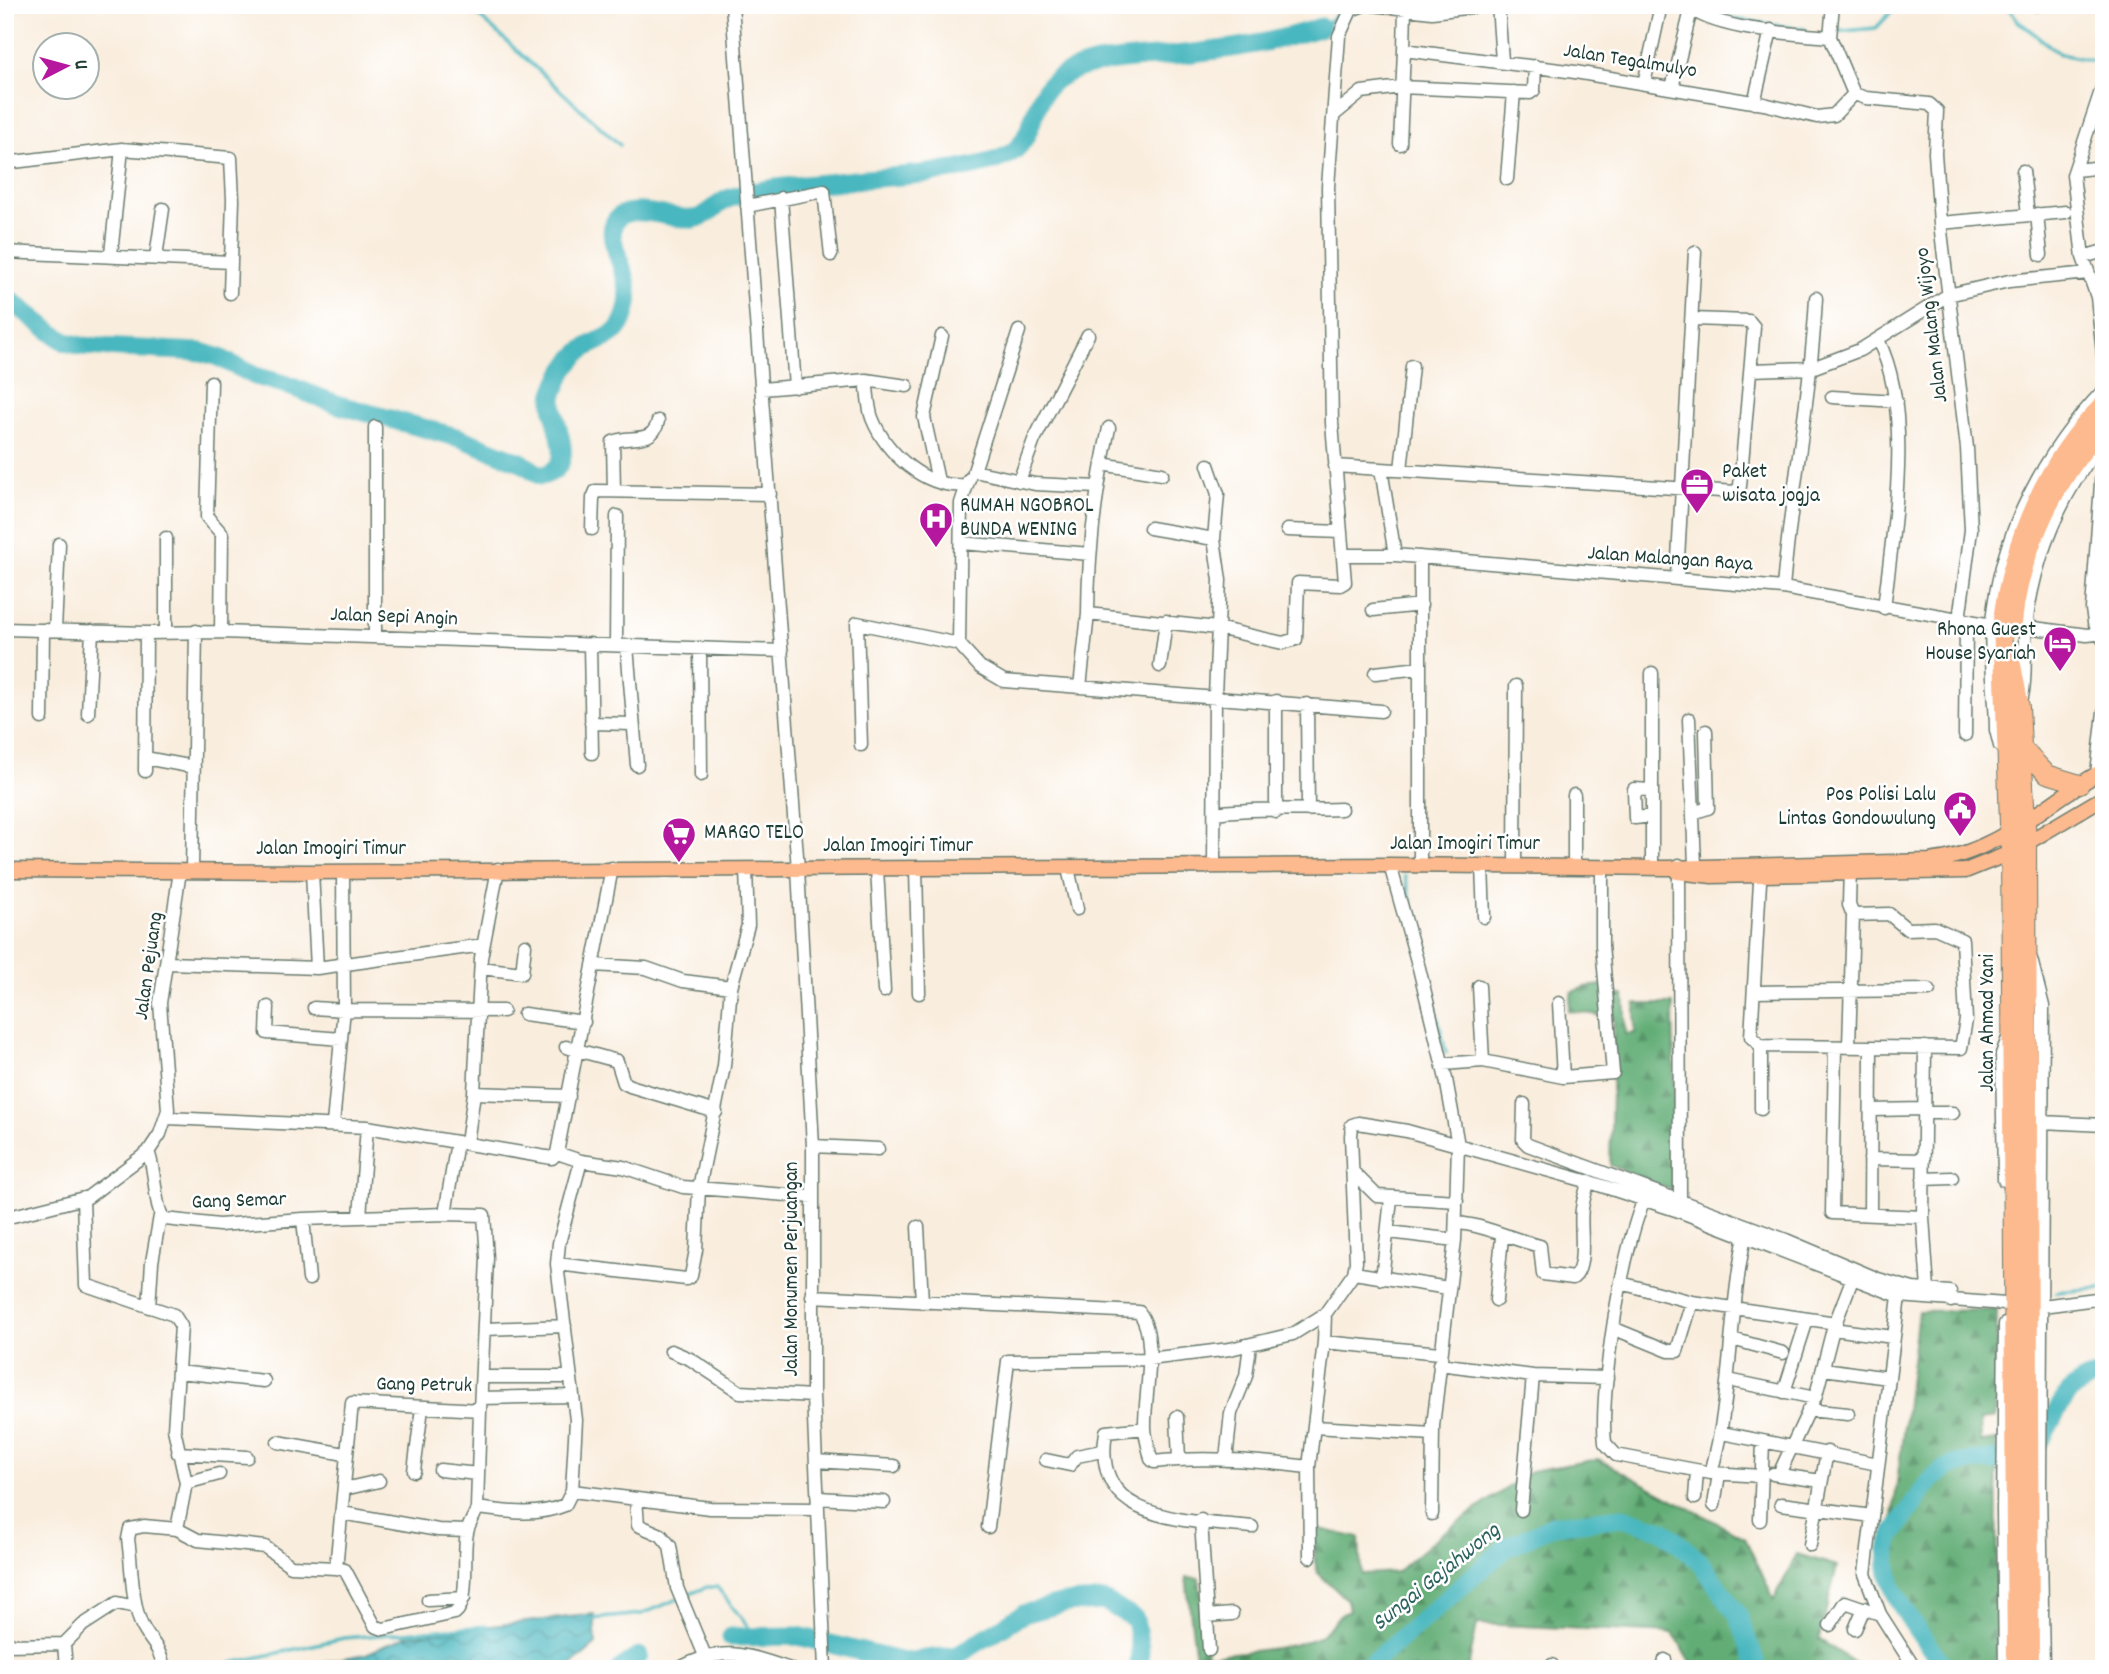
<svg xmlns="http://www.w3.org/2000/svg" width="2109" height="1674" font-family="Dekko,sans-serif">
	<defs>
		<pattern id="forest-firs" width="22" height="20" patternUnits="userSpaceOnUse" patternTransform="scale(1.75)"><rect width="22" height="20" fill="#62ad76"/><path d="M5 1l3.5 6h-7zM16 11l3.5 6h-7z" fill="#508e62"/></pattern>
		<pattern id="water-waves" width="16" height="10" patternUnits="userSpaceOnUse" patternTransform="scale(1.75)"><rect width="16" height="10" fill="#48b7bf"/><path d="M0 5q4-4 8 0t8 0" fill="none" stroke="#3b969c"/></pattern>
	</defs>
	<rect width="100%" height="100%" fill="#fff"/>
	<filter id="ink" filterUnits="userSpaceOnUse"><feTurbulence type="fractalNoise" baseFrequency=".0143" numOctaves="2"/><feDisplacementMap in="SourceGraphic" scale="14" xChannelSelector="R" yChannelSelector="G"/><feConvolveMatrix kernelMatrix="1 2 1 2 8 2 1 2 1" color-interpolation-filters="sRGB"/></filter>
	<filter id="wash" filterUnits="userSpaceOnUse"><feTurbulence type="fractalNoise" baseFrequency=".00686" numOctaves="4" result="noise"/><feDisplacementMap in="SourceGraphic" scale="28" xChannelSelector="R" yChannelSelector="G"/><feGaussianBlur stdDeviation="1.57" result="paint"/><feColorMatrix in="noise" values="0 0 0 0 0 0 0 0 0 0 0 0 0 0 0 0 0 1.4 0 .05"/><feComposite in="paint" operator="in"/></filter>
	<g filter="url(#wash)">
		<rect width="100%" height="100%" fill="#f9eddd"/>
		<path fill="url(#forest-firs)" stroke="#407555" stroke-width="2" d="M1610 984 1612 995H1624L1626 1034 1635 1033V1004H1673L1676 1192 1610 1165 1614 1017 1568 1011 1572 992 1585 987Z
			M1997 1310 1995 1418 1980 1420 1981 1442 1997 1440 1996 1669H1946L1906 1610 1890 1540 1918 1311Z
			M1598 1459 1745 1538 1774 1600 1797 1554 1837 1566 1819 1639 1864 1669H1695L1673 1633 1477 1624 1468 1669H1197L1186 1577 1199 1578 1207 1656C1243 1651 1281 1651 1316 1638 1330 1632 1334 1615 1349 1611L1347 1600 1317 1572 1312 1527 1359 1538 1361 1574 1397 1572 1440 1535 1531 1471Z"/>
		<path fill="url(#water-waves)" stroke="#347a7a" stroke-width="2" d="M594 1614 596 1644 570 1666 287 1669 366 1654 406 1636Z"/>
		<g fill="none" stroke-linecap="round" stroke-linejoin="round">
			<path stroke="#48b7bf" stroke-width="3.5" d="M467 5 620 145
				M2006 5 2018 21 2060 54 2104 63
				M1732 19 1805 29
				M1321 27 1347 7
				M1833 32 1876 28 1898 5
				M1405 876 1446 1053
				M2057 1292 2104 1288
				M592 1619 642 1614 707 1587H717L756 1637
				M206 1669 344 1638 487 1626"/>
			<path stroke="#48b7bf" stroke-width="19" d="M5 296 51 332 66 342 81 346 202 352 218 357 255 376 284 384 339 405 460 438 521 462 541 476C585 466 546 418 554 393 559 379 568 363 579 353 603 333 621 343 628 304 633 277 605 242 614 223 625 199 675 221 694 219 710 216 716 203 730 198 770 185 814 185 855 180 892 176 983 172 1011 153 1033 138 1032 109 1046 89 1058 73 1080 68 1097 63 1173 54 1248 52 1321 27
				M731 1637 798 1636 903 1662 958 1655 1023 1614 1064 1603 1104 1601 1135 1619 1140 1648 1139 1669
				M620 1669 639 1656
				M1365 1669 1506 1548 1553 1525 1623 1517 1664 1531 1700 1562 1738 1615 1758 1669
				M1946 1669C1921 1634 1876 1587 1890 1541 1894 1529 1906 1516 1913 1505 1924 1489 1935 1471 1954 1465 1976 1458 2003 1464 2023 1454 2058 1438 2050 1383 2104 1375"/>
		</g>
	</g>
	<g filter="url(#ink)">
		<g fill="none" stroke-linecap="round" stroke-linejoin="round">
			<g stroke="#6b7b6f" stroke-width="15">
				<path id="minor" d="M732 5 798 869 813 1146V1396L825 1669
					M1373 5 1432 12 1490 5
					M1498 5 1502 61
					M1686 5C1715 31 1792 33 1830 37
					M1833 5 1830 37 1854 94
					M2036 5H2037
					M1404 50 1405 7
					M2104 82 2073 175 2083 257 2097 297 2104 363
					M1644 84 1661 5
					M1672 88 1691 10
					M1854 94 1866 98 1929 104 1937 111 1935 153 1940 223 1967 448 1971 530 1959 620
					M1754 103 1771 30
					M1335 114 1362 92 1401 87 1530 93 1534 90 1535 66
					M1400 144 1404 50 1575 72 1764 104 1817 117 1834 115 1854 94
					M5 163 122 149 231 158 233 200 230 293
					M2075 170 2104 167
					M2023 171 2028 215
					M1507 179 1514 92
					M781 198 795 387
					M747 206 824 191 831 255
					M2037 214 2041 255
					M1940 223 2066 212
					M5 252 231 262
					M111 254 122 149
					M156 257 163 209
					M2083 257 2104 251
					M1019 331 974 471 1035 484 1097 487
					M1878 340C1914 411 1893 530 1884 608
					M1751 370 1812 368 1860 350 1948 295 2009 281 2088 273
					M866 380 907 386
					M211 382 207 517 222 534 221 632
					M762 389 866 380C868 392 868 407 872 418 886 453 925 489 965 485
					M1832 397 1896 401
					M375 427V637
					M1109 428C1096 489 1088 551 1088 614L1217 628 1283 643 1296 639 1298 583 1340 585 1345 582 1332 423 1328 187 1339 36 1351 10 1364 5
					M2098 446 2102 470 2092 609 2094 622 2104 641
					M1102 464 1162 474
					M1208 465 1218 494 1214 539 1220 580 1215 696 1214 865
					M1335 466 1736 492 1740 486 1754 327 1749 321 1692 319
					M1381 469 1395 555
					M1401 470 1412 366
					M938 481 924 417 942 336
					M1019 481 1034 440 1088 335
					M614 491 613 442C629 434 653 446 658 421
					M1150 528 1214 539
					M592 529 593 498 596 491 770 494
					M1287 530 1341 532
					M961 543 1090 554
					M1343 555H1395L1783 588 1992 625
					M1677 577 1695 252
					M1783 588C1791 491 1811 396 1816 298
					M1373 610 1421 605
					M2026 627 2087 635 2104 633
					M5 629 146 633 221 632 782 651
					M55 630 59 544
					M166 631V538
					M590 644 592 753
					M959 644 961 503 969 479
					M616 645 617 516
					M627 646 637 765
					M700 648 701 775
					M1160 666 1166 621
					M1375 673 1420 668
					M1652 673V868
					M1080 687 1088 614
					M2022 697C2027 674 2023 650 2026 626 2034 557 2061 494 2104 439
					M1276 701V812
					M1307 704 1308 810
					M88 714 92 631
					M42 718 43 630
					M1689 719 1695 865
					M591 723 632 724
					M1965 735 1966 622
					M861 745 857 623 959 644 980 667 1004 681 1381 711
					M2000 746 1996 730C1996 695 1989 657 1992 622 2000 535 2044 452 2104 390
					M145 758 194 767
					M145 771 146 633
					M2097 774 2104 712
					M1574 795V867
					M1215 813C1257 807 1298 811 1341 809
					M1693 813 1708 808 1706 731
					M1652 816 1635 818 1634 789 1652 790
					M1390 865 1419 968 1446 1079 1458 1145 1455 1240 1433 1426 1432 1514
					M1761 865 1751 1037 1761 1046 1871 1047 1870 1214
					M1420 866V557
					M1482 866 1484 917
					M1515 866 1516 686
					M1068 868 1077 909
					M498 869 481 958 474 1093 569 1096
					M877 869 884 991
					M916 869 919 993
					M192 871 196 631
					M312 872 317 968
					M343 872 344 1010 503 1011
					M1853 915 1889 914 1907 929 1935 928 1962 940 1966 1020 1961 1048 1871 1047
					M2031 959 2043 1006 2040 1485 2043 1669
					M168 963 317 968 483 945
					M593 965 646 968 683 981 731 987
					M481 968 522 973 525 945
					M1479 986 1483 1061
					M1754 992 1929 990
					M1559 1003 1563 1077
					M268 1007 267 1033 341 1039 344 1010 314 1008
					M524 1014 584 1022
					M1761 1046V1109
					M1849 1046 1853 915 1849 905 1850 866
					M566 1047 617 1061 624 1083 630 1086 716 1112
					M1835 1047 1832 1213 1923 1217 1925 1047
					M1443 1064 1483 1061 1563 1077 1613 1073 1602 945V867
					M1524 1104 1523 1140 1528 1145 1786 1240 1878 1279 1913 1289 1950 1292 1951 1301
					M1872 1110 1924 1109
					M1924 1113H1953
					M167 1118 367 1127 552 1158 557 1153 612 868
					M2042 1122 2104 1125
					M333 1124 341 1039
					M467 1143 474 1093
					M813 1146 878 1149
					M148 1152C156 1168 154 1212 165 1219L219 1225 303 1219
					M557 1153 581 1161 623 1167 683 1187 813 1197
					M1870 1159 1924 1160
					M581 1161 559 1243 557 1264 576 1420 572 1491 710 1508 817 1509
					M1352 1171 1377 1196 1457 1201
					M1923 1179 1952 1178
					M2004 1180 2002 1054 2008 1038
					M1647 1193C1623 1241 1599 1390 1605 1443L1616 1455 1711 1473 1762 1476
					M83 1199 86 1285 174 1315 181 1326 174 1429 186 1483 177 1529 144 1526 130 1529 128 1539C132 1566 131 1595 140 1621 147 1640 160 1644 164 1669
					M1676 1210 1680 1203 1679 865
					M445 1214 457 1142
					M360 1216 367 1127
					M1923 1217 1928 1290
					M5 1218 88 1197 148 1152 160 1134 168 1110 160 1003 180 871
					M1457 1223C1485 1225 1511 1239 1540 1246L1543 1274 1573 1278C1588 1267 1579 1226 1582 1209 1583 1199 1586 1190 1589 1181
					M918 1227 922 1302
					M1389 1232 1455 1240
					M557 1264 686 1279 691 1276 696 1250 699 1188 724 1066 731 987 748 925 746 869
					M1354 1273 1448 1288
					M1382 1279 1391 1199
					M1621 1283 1692 1302 1836 1323
					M812 1296 1139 1312C1159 1338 1144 1395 1145 1427 1145 1437 1149 1449 1151 1459L1154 1462C1206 1456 1258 1461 1309 1467L1324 1342 1440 1353
					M1899 1296 1865 1574 1880 1614 1915 1669
					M1496 1300 1502 1237
					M2042 1306 2104 1298
					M149 1307 152 1262 160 1216
					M2005 1324 2003 1509 2005 1669
					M485 1329 565 1326
					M1615 1329 1669 1351H1677L1692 1302
					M1833 1329 1893 1337
					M1732 1339 1783 1353
					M1324 1342 1325 1314
					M671 1351 690 1359 740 1392 813 1396
					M1439 1364 1533 1376 1607 1378
					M1824 1369 1888 1378
					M178 1372 264 1381
					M482 1377H571
					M1728 1380 1815 1398
					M1784 1392 1807 1320
					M481 1398 572 1396
					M1808 1410 1848 1414
					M1177 1417 1179 1459
					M1315 1427 1433 1434
					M1145 1428 1106 1432C1090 1524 1188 1520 1252 1527
					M1722 1433 1878 1464
					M278 1442 345 1454
					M178 1453 247 1457
					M1046 1460 1070 1465 1077 1456 1102 1451
					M1226 1460 1231 1413 1246 1376 1250 1345
					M816 1461 894 1466
					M1309 1467 1310 1557
					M440 1470 478 1474
					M414 1471 422 1408
					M1711 1473C1733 1394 1728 1312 1746 1232
					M1773 1474 1821 1481
					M1779 1474 1816 1395 1833 1329 1853 1277
					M186 1483 219 1474
					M344 1489 379 1481
					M819 1498 884 1502
					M1695 1498 1697 1471
					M636 1499 638 1525 661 1535 670 1546 677 1588 705 1656
					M1781 1504 1872 1516
					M1714 1505 1719 1474
					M477 1508 480 1410
					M1521 1510 1533 1376
					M342 1513 438 1530 467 1531
					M1201 1520 1209 1650
					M1760 1520 1763 1442
					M988 1527 1008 1361 1149 1359 1230 1349 1293 1334 1325 1314 1354 1273 1356 1262 1351 1136 1352 1125 1358 1123 1407 1131 1593 1183 1676 1210 1899 1296 2005 1304
					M177 1529 198 1540 265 1547 291 1566 336 1568 352 1403 480 1410 487 1258 484 1215 445 1214 303 1219 309 1279
					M1810 1545 1827 1452
					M336 1568 345 1570 375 1626 383 1629 455 1613C471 1601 462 1553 467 1533 468 1525 475 1516 477 1508 508 1512 536 1517 565 1505L572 1491
					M428 1600 464 1598
					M1207 1616 1232 1614
					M1830 1625 1845 1602 1880 1614
					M1855 1629 1864 1608
					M5 1645 64 1644
					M1552 1665V1669
					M66 1669 64 1644 83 1625 117 1603 136 1607
					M678 1669C722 1645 745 1654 790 1669
					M1601 1669V1668
					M1663 1669 1665 1660"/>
			</g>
			<g stroke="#6b7b6f" stroke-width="17">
				<path id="major" d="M5 870 312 872 1390 865 1665 868 1929 861C1996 855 2047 801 2104 770
					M1677 872 1712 876 1965 871 2010 853 2104 797"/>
			</g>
			<g stroke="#6b7b6f" stroke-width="20">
				<path id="highway" d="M2013 623C2019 553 2056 477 2104 426
					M2012 665 2020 707 2027 843 2030 1669
					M2023 749 2047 774 2080 784
					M2016 1669 2010 853 2002 620C2013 540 2046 461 2104 404"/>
			</g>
			<use href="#minor" stroke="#fff" stroke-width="12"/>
			<use href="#major" stroke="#fcba8e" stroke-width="14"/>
			<use href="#highway" stroke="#fcba8e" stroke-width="18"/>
		</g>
	</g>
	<defs>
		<g id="office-pin" transform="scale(1.75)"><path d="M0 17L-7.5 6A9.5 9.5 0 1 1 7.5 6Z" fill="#b5179e" stroke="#fff"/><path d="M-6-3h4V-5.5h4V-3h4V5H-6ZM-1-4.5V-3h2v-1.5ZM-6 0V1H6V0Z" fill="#fff"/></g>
		<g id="hospital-pin" transform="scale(1.75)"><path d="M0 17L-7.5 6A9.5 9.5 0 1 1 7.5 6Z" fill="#b5179e" stroke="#fff"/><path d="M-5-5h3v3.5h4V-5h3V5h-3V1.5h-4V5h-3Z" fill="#fff"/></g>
		<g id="hotel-pin" transform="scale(1.75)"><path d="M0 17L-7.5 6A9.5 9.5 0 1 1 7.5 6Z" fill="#b5179e" stroke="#fff"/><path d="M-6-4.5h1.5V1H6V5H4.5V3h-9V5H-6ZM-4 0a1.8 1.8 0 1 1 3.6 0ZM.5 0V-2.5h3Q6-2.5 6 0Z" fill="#fff"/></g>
		<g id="civic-pin" transform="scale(1.75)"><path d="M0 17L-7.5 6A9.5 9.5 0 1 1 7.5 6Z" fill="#b5179e" stroke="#fff"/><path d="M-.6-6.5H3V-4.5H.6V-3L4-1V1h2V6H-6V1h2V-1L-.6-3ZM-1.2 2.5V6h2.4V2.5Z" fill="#fff"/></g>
		<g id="supermarket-pin" transform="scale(1.75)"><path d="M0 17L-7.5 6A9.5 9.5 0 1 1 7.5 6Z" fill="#b5179e" stroke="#fff"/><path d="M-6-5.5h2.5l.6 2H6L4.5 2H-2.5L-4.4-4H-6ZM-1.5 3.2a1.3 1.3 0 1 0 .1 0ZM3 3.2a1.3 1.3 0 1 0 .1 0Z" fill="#fff"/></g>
	</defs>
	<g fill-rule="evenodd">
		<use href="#office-pin" x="1697" y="485"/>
		<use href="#hospital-pin" x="936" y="519"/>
		<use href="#hotel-pin" x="2060" y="643"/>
		<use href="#civic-pin" x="1960" y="808"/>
		<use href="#supermarket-pin" x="679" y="834"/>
	</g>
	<g text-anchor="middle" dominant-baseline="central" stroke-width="5" stroke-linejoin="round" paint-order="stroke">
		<g font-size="21" fill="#1f3d34" stroke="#fff">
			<text transform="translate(1630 62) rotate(9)">Jalan Tegalmulyo</text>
			<text transform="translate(1933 325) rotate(-97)">Jalan Malang Wijoyo</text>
			<text transform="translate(1670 560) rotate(4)">Jalan Malangan Raya</text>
			<text transform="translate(394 618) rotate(2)">Jalan Sepi Angin</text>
			<text x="1465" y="845">Jalan Imogiri Timur</text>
			<text x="898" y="847">Jalan Imogiri Timur</text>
			<text x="331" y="850">Jalan Imogiri Timur</text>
			<text transform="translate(150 966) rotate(-82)">Jalan Pejuang</text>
			<text transform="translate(1989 1023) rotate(-90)">Jalan Ahmad Yani</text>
			<text transform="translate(239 1202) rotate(-2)">Gang Semar</text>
			<text transform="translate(793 1269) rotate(-90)">Jalan Monumen Perjuangan</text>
			<text transform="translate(424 1386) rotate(1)">Gang Petruk</text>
		</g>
		<g font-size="21" fill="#1f3d34" stroke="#fff" text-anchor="start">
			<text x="1722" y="473">Paket<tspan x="1722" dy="24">wisata jogja</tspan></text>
			<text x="960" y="507">RUMAH NGOBROL<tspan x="960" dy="24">BUNDA WENING</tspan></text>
			<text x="2036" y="631" text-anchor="end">Rhona Guest<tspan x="2036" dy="24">House Syariah</tspan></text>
			<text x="1936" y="796" text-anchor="end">Pos Polisi Lalu<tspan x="1936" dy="24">Lintas Gondowulung</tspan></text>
			<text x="704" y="834">MARGO TELO</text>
		</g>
		<g font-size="23" font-style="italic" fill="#2b625e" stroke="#fff">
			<text transform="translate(1437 1578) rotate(-39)">Sungai Gajahwong</text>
		</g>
	</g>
	<rect width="2109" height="1674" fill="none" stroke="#fff" stroke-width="28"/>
	<g transform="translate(66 66) rotate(84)"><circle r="33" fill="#ffffff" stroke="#a5b1ae" stroke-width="2"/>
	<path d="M0-5L12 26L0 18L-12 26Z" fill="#b5179e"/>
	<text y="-10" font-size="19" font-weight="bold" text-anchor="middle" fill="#1f3d34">U</text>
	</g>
</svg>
